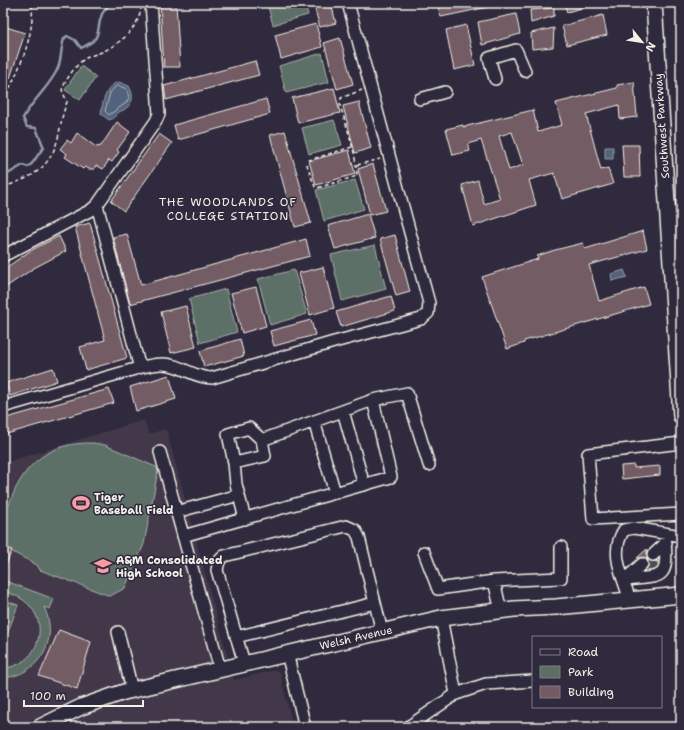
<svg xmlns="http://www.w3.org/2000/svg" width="684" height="730" font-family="'Shantell Sans',sans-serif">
	<rect width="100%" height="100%" fill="#2f2a3d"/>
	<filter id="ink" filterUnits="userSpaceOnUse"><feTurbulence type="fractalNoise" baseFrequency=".025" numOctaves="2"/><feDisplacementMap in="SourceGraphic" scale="8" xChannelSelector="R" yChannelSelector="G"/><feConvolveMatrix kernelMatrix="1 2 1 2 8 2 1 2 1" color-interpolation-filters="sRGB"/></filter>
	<g filter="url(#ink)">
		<path fill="#433949" d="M144 420 149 434 166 429 234 680 275 670 280 672 293 727H3V463Z"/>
		<path fill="#5c6f67" stroke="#a8b0a8" d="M267 3H305L308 15 273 25Z
			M322 53 329 82 286 93 279 66Z
			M81 66 96 77 80 100 65 90Z
			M334 120 342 145 309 154 302 128Z
			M355 180 364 209 324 221 316 190Z
			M375 245 386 289 342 301 331 255Z
			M294 270 307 314 270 325 258 279Z
			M226 289 237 332 200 343 189 299Z
			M93 443 105 445 156 467 158 471 144 544 125 588 110 596 40 570 37 565 3 547C3 539 2 530 3 522 4 515 7 508 10 502 24 463 50 442 93 443Z
			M3 580 54 599 50 609 44 607C60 640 39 675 3 678V668C34 667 51 630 30 606 23 598 13 594 3 591Z
			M3 600 18 605 3 645Z"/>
		<path fill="#53647e" stroke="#939ca8" d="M119 82 129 86C134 95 134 103 125 109 123 111 120 111 119 112 115 116 114 119 109 120L101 114C102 102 107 84 119 82Z
			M605 147H613V159H605Z
			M624 270 627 277 612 281 611 274Z"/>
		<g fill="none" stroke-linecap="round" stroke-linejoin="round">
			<path stroke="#b4b9be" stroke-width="1" d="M119 86 127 89 129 98 126 103 109 115 105 111 110 93 115 87Z"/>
			<path stroke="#939ca8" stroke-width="2.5" d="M3 175H6L23 165 28 167C36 162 37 153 44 148L36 128 27 127 23 118C32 101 47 89 56 72 62 63 60 50 64 39L67 36 75 40 81 48C104 38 95 31 102 14 104 10 108 7 110 3"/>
		</g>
		<path fill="#735b64" stroke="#f4f1e8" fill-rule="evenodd" d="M160 3H176L180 67H164Z
			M313 3H331L336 23 320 27Z
			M437 3H498V5L441 17Z
			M564 3H592V5L567 12Z
			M554 8V16L531 23 530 10Z
			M516 14 520 34 482 45 478 22Z
			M603 15 607 35 567 45 562 26Z
			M316 24 322 47 281 59 275 35Z
			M466 25 475 65 454 70 446 30Z
			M3 26 25 33 10 78 3 76Z
			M554 28 553 47 532 49 531 33Z
			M340 38 353 84 337 89 324 43Z
			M255 61 259 75 166 100 164 86Z
			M634 82 637 117 620 119 619 105 586 114 601 170 608 168 613 184 562 199 554 173 529 180 536 205 473 226 462 185 478 180 484 204 500 199 481 140 468 144 470 151 453 155 446 129 463 125V127L533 110 538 132 562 125 556 103 617 88V85ZM512 132 523 165 509 170 499 136Z
			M334 88 340 113 298 123 292 98Z
			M266 99 270 114 178 140 174 125Z
			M359 102 371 148 355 153 343 106Z
			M117 122 130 132 117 150 119 152 112 162 109 160 103 169 96 165 94 169H89L85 167 83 169 65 157 67 154 60 149 67 140 71 143 77 133 96 147 101 146Z
			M285 131 311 223 295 227 270 135Z
			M159 134 172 143 124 211 111 201Z
			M622 145H639L640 177H624Z
			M349 150 355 174 316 185 309 161Z
			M373 164 386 211 370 215 358 169Z
			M368 214 375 238 335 249 328 226Z
			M90 223 127 358 86 370 80 347 105 340 75 227Z
			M643 231 647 249 589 265 599 301 644 287 649 304 524 341V343L507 349 482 277 538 259 537 256 555 250 583 243 585 249Z
			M127 234 141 285 306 239 310 256 130 304 113 237Z
			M395 235 410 292 396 296 380 239Z
			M59 236 66 251 34 268 3 289V270L30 251Z
			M323 267 334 308 310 315 299 273Z
			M256 287 266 326 242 333 231 293Z
			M391 296 395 311 341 327 336 312Z
			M186 306 196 347 171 353 161 312Z
			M311 320 315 335 274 346 270 331Z
			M240 339 244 356 204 367 200 351Z
			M53 368 57 381 10 396 6 383Z
			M169 375 176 399 136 411 130 387Z
			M109 389 114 403 3 435V419Z
			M634 465V468L660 466V475L622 479 621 466Z
			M3 547 12 550 3 572Z
			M647 549 648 559 651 562 658 561 656 568 648 571 647 569 649 563 647 559 644 557 637 558Z
			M59 630 91 642 77 689 39 676Z"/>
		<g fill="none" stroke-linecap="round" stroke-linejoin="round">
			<path stroke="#4d4857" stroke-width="11" stroke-dasharray="11 5.5" stroke-linecap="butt" d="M648 570 658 560"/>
			<g stroke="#f4f1e8" stroke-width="14">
				<path id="minor" d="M495 79 489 58 516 50 525 71
					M420 99 445 92
					M97 205 138 361 142 367
					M3 256 91 210 97 205 156 121 159 114 151 3
					M373 400 407 393 429 465
					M3 407 142 367C148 366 155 364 161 364 179 363 193 378 212 378L334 342 421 319 428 313 429 303 348 3
					M343 411 364 485
					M314 421 335 493
					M681 443 588 454 593 519 681 514
					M160 452 220 669
					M234 463 228 434 249 428 262 440
					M176 512 239 495
					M183 536 391 477 373 400 262 440 265 456 234 463 236 484 245 519
					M424 552 438 589 494 581 501 611
					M653 555 666 543
					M624 580C668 576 667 580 665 534
					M624 580 642 564
					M494 581 561 578V547
					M630 600C623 577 609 552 624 530L634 528 681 536
					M441 618 456 694
					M118 632 132 690
					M236 637 375 603
					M287 653 305 727
					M244 663 217 570 219 561 224 556 346 526 355 530 359 537 382 632
					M408 727 456 694 486 684 533 681"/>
			</g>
			<g stroke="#f4f1e8" stroke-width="18">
				<path id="major" d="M654 3 681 416
					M40 727 81 707 124 692 441 618 514 609 556 607 681 595"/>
			</g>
			<path stroke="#f4f1e8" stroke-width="1.5" stroke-dasharray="4 3" stroke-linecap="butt" d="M3 101C18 72 35 37 32 3
				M352 147 309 160 307 165 315 187 317 188 357 176C356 152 347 128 340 105L341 98 362 90
				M357 165 380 159
				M3 187C31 178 50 169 58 138 61 125 62 114 67 102L62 90C66 79 76 64 86 58 91 55 98 54 104 51 121 43 141 26 141 5"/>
			<use href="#minor" stroke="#2f2a3d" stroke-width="11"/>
			<use href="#major" stroke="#2f2a3d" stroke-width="15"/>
		</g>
	</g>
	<defs>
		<g id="stadium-bare" transform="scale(1.38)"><path d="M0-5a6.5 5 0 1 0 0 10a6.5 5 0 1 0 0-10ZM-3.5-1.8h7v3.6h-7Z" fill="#ff9aa2" stroke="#2f2a3d" stroke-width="2.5" paint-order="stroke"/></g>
		<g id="school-bare" transform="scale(1.38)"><path d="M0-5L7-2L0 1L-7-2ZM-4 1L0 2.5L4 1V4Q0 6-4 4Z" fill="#ff9aa2" stroke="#2f2a3d" stroke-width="2.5" paint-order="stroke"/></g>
	</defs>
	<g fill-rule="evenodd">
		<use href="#stadium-bare" x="81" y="503"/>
		<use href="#school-bare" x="103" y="566"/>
	</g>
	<g text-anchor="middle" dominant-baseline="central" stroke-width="3" stroke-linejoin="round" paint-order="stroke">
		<g font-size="11" fill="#f4f1e8" stroke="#2f2a3d">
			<text transform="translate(662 126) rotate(-94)">Southwest Parkway</text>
			<text transform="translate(356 638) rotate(-13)">Welsh Avenue</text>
		</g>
		<g font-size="11" font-weight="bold" fill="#f4f1e8" stroke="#2f2a3d" text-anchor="start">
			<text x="94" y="497">Tiger<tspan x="94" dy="13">Baseball Field</tspan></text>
			<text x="116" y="560">A&amp;M Consolidated<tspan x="116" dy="13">High School</tspan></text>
		</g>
		<g font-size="12" letter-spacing="1" fill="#f4f1e8" stroke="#2f2a3d">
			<text x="228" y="202">THE WOODLANDS OF<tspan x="228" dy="14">COLLEGE STATION</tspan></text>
		</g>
	</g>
	<rect width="684" height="730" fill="none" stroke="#2f2a3d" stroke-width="16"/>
	<rect x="8" y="8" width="668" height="714" fill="none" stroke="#f4f1e8" stroke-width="1.5" filter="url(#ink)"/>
	<rect x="532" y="636" width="130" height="72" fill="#2f2a3d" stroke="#7e7a81"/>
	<rect x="540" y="649" width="20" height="6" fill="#2f2a3d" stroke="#7e7a81"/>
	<text x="568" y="656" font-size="12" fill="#f4f1e8">Road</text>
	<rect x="540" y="666" width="20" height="12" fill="#5c6f67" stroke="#7e7a81"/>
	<text x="568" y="676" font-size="12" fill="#f4f1e8">Park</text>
	<rect x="540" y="686" width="20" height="12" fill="#735b64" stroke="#7e7a81"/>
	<text x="568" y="696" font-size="12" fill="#f4f1e8">Building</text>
	<g transform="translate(642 42) rotate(120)" stroke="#2f2a3d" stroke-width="3" paint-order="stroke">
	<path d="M0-3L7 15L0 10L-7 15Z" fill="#f4f1e8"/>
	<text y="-6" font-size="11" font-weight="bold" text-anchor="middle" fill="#f4f1e8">N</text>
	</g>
	<path d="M24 700v6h119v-6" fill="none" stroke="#f4f1e8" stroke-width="2"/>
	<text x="30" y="700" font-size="12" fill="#f4f1e8" stroke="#2f2a3d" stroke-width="3" paint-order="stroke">100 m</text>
</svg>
